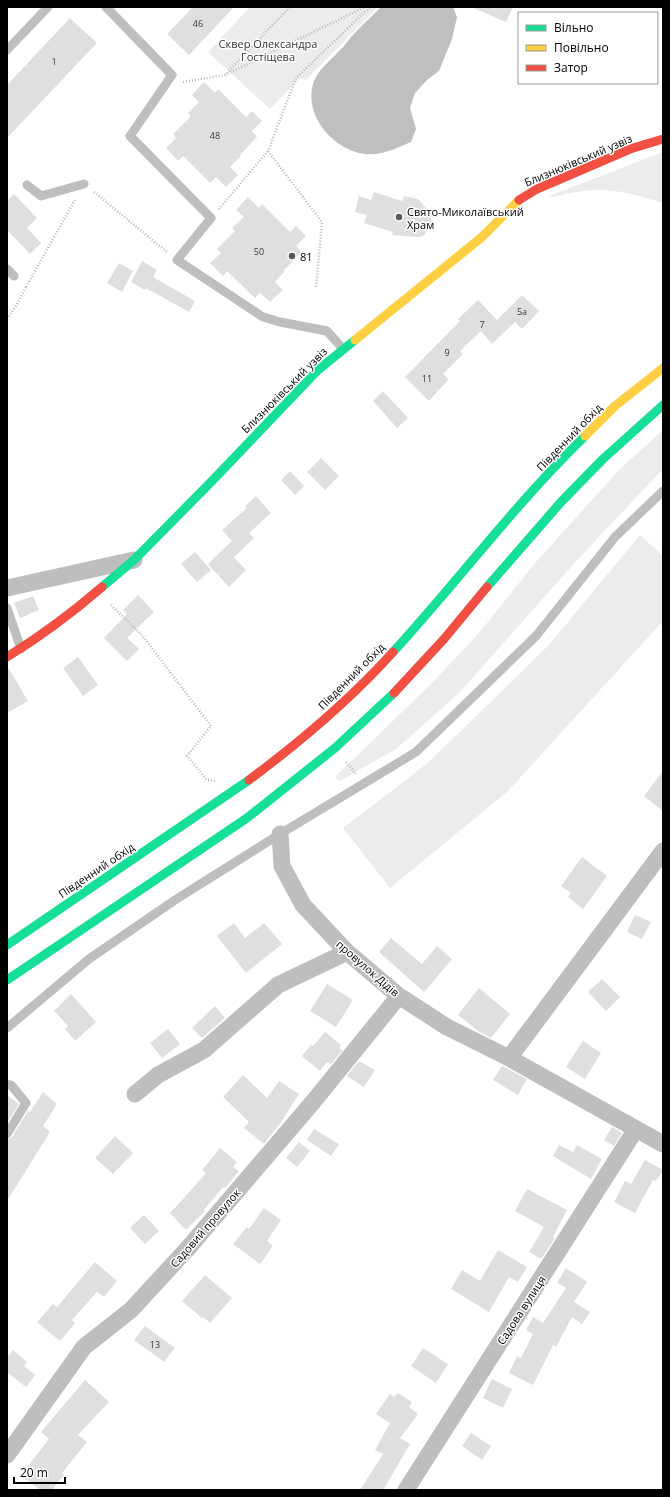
<svg xmlns="http://www.w3.org/2000/svg" width="670" height="1497" font-family="'Open Sans',sans-serif">
	<rect width="100%" height="100%" fill="#fff"/>
	<path fill="#ececec" d="M250 7H378L306 80 300 78 270 109 208 52Z
		M663 152V203C620 189 598 185 553 197L549 196Z
		M663 430V469L577 560 459 693 396 749 340 781 335 777 433 682 479 633 535 563 619 470Z
		M640 535 663 556V621L507 792 390 888 343 828 428 763 548 646Z"/>
	<path fill="#bfbfbf" d="M381 7H453L457 17 452 39 439 71 427 80 415 93 410 108 416 129 411 142C397 148 381 156 365 154 333 150 302 114 314 81 319 69 331 60 339 51 344 47 347 42 351 37 360 27 371 17 381 7Z"/>
	<path fill="#dfdfdf" d="M193 7H234L189 55 167 34Z
		M471 7H513L506 22Z
		M70 18 97 43 7 138V85Z
		M204 82 215 93 218 89 246 117 252 111 262 121 252 131 257 137 240 155 241 156 230 167 238 175 226 187 216 177 210 183 183 156 178 161 166 148 176 138 173 134 191 116 188 113 199 102 192 95Z
		M374 192 402 201 404 196 418 199 430 213 432 223 430 228 423 236 418 237 392 235 393 232 364 223 367 215 355 212 359 196 371 200Z
		M14 194 37 218 27 228 41 243 30 254 7 230V201Z
		M248 197 259 208 262 204 290 232 296 226 306 236 296 246 302 252 284 270 285 271 275 282 283 290 270 302 260 293 255 298 227 271 223 276 210 263 221 253 217 249 235 231 232 228 244 217 236 210Z
		M142 261 157 270 153 277 195 301 189 312 146 288 145 290 131 282Z
		M119 263 133 271 122 292 107 283Z
		M522 295 539 311 522 329 515 322 492 344 481 331 460 351 463 354 443 374 449 379 429 401 405 377 460 321 458 319 478 300 497 320Z
		M383 391 408 418 397 428 373 401Z
		M321 458 339 476 325 490 307 472Z
		M290 471 304 486 295 495 281 480Z
		M256 496 271 513 249 533 254 538 234 557 246 570 229 587 208 564 232 541 222 530 247 508 245 506Z
		M195 552 211 570 197 582 181 564Z
		M138 595 154 612 127 638 139 649 127 661 104 638 127 614 123 610Z
		M33 596 39 610 20 618 14 603Z
		M78 657 98 685 83 696 63 668Z
		M7 669H9L28 701 7 713Z
		M663 771V811L644 796Z
		M582 857 607 876 583 909 568 897 571 893 561 886Z
		M635 915 651 922 642 939 627 932Z
		M234 923 245 938 264 923 282 944 246 973 217 936Z
		M391 938 422 964 437 946 452 959 424 992 379 952Z
		M602 979 620 997 606 1011 588 992Z
		M327 984 353 1000 336 1027 310 1011Z
		M479 988 510 1014 491 1038 478 1031 458 1015Z
		M71 994 96 1022 75 1041 65 1029 68 1026 54 1011Z
		M215 1006 225 1018 202 1038 192 1028Z
		M168 1029 180 1044 162 1058 150 1043Z
		M325 1032 341 1045 339 1048 343 1050 331 1064 327 1062 320 1071 302 1056 311 1045 313 1046Z
		M583 1041 601 1053 585 1079 566 1067Z
		M359 1061 375 1070 364 1087 347 1076Z
		M502 1066 527 1079 518 1095 493 1080Z
		M243 1075 267 1098 279 1081 299 1094 281 1122 264 1144 244 1128 249 1122 223 1097Z
		M43 1092 57 1104 43 1126 50 1132 7 1201V1140L12 1137 28 1111 30 1112Z
		M7 1095 19 1104 7 1123Z
		M612 1127 622 1133 614 1146 604 1140Z
		M314 1129 339 1144 331 1156 307 1140Z
		M115 1136 133 1153 113 1174 95 1158Z
		M299 1142 310 1151 297 1167 286 1158Z
		M559 1145 573 1152 577 1145 602 1159 591 1179 553 1156Z
		M220 1148 237 1162 233 1167 239 1171 225 1188 223 1187 204 1210 205 1211 186 1230 170 1213 184 1198 206 1173 202 1170Z
		M645 1160 663 1170 656 1181 653 1180 635 1213 614 1202 625 1181 631 1184Z
		M527 1189 567 1210 553 1237 555 1238 541 1259 529 1252 544 1227 515 1211Z
		M264 1208 281 1220 267 1241 273 1246 260 1264 233 1244 247 1227 249 1229Z
		M144 1215 159 1231 145 1244 130 1228Z
		M498 1250 527 1267 518 1282 509 1277 489 1312 451 1289 462 1270 480 1281Z
		M95 1262 117 1281 104 1297 97 1292 72 1320 75 1323 60 1341 37 1322 53 1304 57 1307Z
		M566 1268 587 1282 574 1302 590 1312 582 1324 572 1317 556 1347 553 1345 533 1385 509 1373 517 1356 521 1358 533 1334 526 1330 533 1317 543 1323 566 1288 557 1283Z
		M205 1275 232 1298 210 1323 203 1317 202 1318 182 1301Z
		M145 1326 175 1348 164 1362 134 1340Z
		M423 1348 448 1364 436 1383 411 1366Z
		M13 1350 27 1362 24 1366 35 1375 26 1387 7 1372V1358Z
		M492 1379 512 1389 503 1408 483 1398Z
		M85 1380 109 1402 78 1435 87 1442 62 1473 64 1475 52 1490H40L21 1475 49 1439 41 1432Z
		M398 1393 412 1402 409 1407 418 1414 400 1438 410 1444 383 1490H360L383 1454 375 1450 390 1423 376 1414 390 1394 394 1397Z
		M471 1433 491 1446 482 1460 462 1446Z"/>
	<g fill="none" stroke-linecap="round" stroke-linejoin="round">
		<path stroke="#b9b9b9" stroke-width="2.5" stroke-dasharray="1 2" stroke-linecap="butt" d="M225 75 365 7
			M183 82 225 75 290 7
			M268 151 322 222 316 288
			M94 192 167 252
			M219 209 268 151 296 78 370 7
			M26 287 75 200
			M7 319 16 306 26 287 25 286
			M111 605 142 635 211 726 187 756 207 780 215 781
			M346 762 356 774"/>
		<path stroke="#bebebe" stroke-width="9" d="M106 7 172 75 130 136 211 218 177 260 263 317 280 322 327 331 343 349
			M7 50 48 7
			M27 185 41 196 84 184
			M7 269 14 276
			M7 608 21 649
			M7 1028 89 959 175 900 280 834 416 752 536 636 615 537 663 491
			M7 1084 11 1085 26 1103 7 1134"/>
		<path stroke="#bebebe" stroke-width="17" d="M7 588 134 560
			M280 834 282 866 303 905 347 952 399 996 447 1027 509 1058 663 1144
			M509 1058 663 851
			M135 1094 158 1075 204 1050 278 985 347 952
			M7 1455 84 1347 131 1310 189 1247 313 1102 399 996
			M406 1490 636 1129"/>
		<path stroke="#16e098" stroke-width="9" d="M102 587 134 560 211 482 318 370 355 340
			M487 587 561 502 603 459 663 405
			M393 652C458 581 516 503 585 436
			M7 945 249 780
			M7 980 247 818 335 748 394 693"/>
		<path stroke="#ffcf43" stroke-width="9" d="M355 340 482 237 519 200
			M585 436 615 406 663 368"/>
		<path stroke="#f24e42" stroke-width="9" d="M519 200 537 189 630 149 663 139
			M7 657C41 636 72 613 102 587
			M394 693 444 639 487 587
			M249 780C300 742 350 700 393 652"/>
	</g>
	<g fill="#595959" stroke="#fff" stroke-width="1.5">
		<circle cx="399" cy="217" r="4"/>
		<circle cx="292" cy="256" r="4"/>
	</g>
	<g text-anchor="middle" dominant-baseline="central" stroke-width="3" stroke-linejoin="round" paint-order="stroke">
		<g font-size="9" fill="#383838">
			<text x="198" y="23">46</text>
			<text x="54" y="61">1</text>
			<text x="215" y="135">48</text>
			<text x="259" y="251">50</text>
			<text x="522" y="311">5а</text>
			<text x="482" y="324">7</text>
			<text x="447" y="352">9</text>
			<text x="427" y="378">11</text>
			<text x="155" y="1344">13</text>
		</g>
		<g font-size="11" fill="#333" stroke="#fff">
			<text x="268" y="43">Сквер Олександра<tspan x="268" dy="13">Гостіщева</tspan></text>
		</g>
		<g font-size="11" fill="#000" stroke="#fff">
			<text transform="translate(578 160) rotate(-23)">Близнюківський узвіз</text>
			<text transform="translate(284 390) rotate(-45)">Близнюківський узвіз</text>
			<text transform="translate(569 437) rotate(-46)">Південний обхід</text>
			<text transform="translate(351 676) rotate(-45)">Південний обхід</text>
			<text transform="translate(96 870) rotate(-34)">Південний обхід</text>
			<text transform="translate(368 968) rotate(41)">провулок Дідів</text>
			<text transform="translate(205 1228) rotate(-49)">Садовий провулок</text>
			<text transform="translate(521 1310) rotate(-57)">Садова вулиця</text>
		</g>
		<g font-size="11" fill="#000" stroke="#fff" text-anchor="start">
			<text x="407" y="211">Свято-Миколаївський<tspan x="407" dy="13">Храм</tspan></text>
			<text x="300" y="256">81</text>
		</g>
	</g>
	<rect width="670" height="1497" fill="none" stroke="#000000" stroke-width="16"/>
	<rect x="518" y="12" width="140" height="72" fill="#ffffff" stroke="#999999"/>
	<rect x="526" y="25" width="20" height="6" fill="#16e098" stroke="#999999"/>
	<text x="554" y="32" font-size="12" fill="#000000">Вільно</text>
	<rect x="526" y="45" width="20" height="6" fill="#ffcf43" stroke="#999999"/>
	<text x="554" y="52" font-size="12" fill="#000000">Повільно</text>
	<rect x="526" y="65" width="20" height="6" fill="#f24e42" stroke="#999999"/>
	<text x="554" y="72" font-size="12" fill="#000000">Затор</text>
	<path d="M14 1477v6h51v-6" fill="none" stroke="#000000" stroke-width="2"/>
	<text x="20" y="1477" font-size="12" fill="#000000" stroke="#ffffff" stroke-width="3" paint-order="stroke">20 m</text>
</svg>
